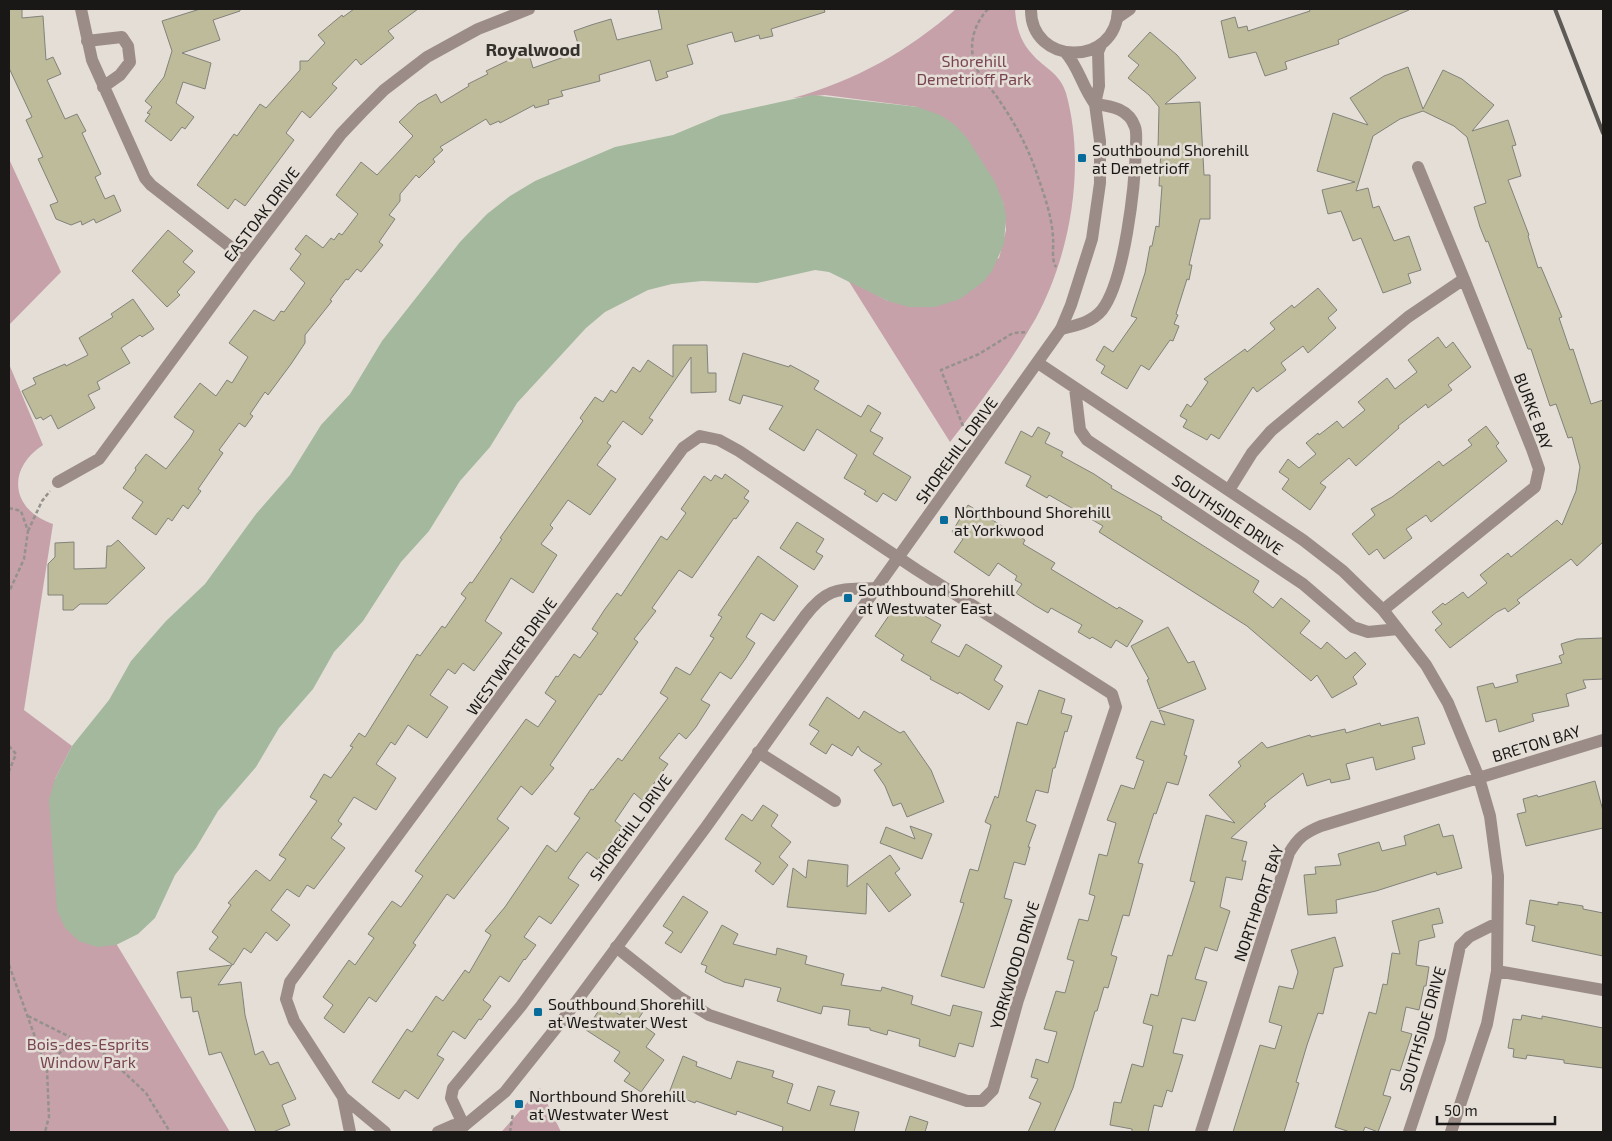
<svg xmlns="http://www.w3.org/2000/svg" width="1612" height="1141" font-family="'Exo 2',sans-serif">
	<rect width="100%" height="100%" fill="#e4ded7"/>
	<path fill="#c6a1a9" d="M956 9H1015C1016 26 1020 41 1032 54 1044 68 1060 73 1066 93 1086 165 1071 253 1036 318 1011 362 981 402 950 442L848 280 888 301 999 258 1006 230 1003 202 918 107 825 95 793 98C855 81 908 51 956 9Z
		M9 159 61 272 9 325Z
		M9 364 43 445C6 469 11 510 53 524L24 710 72 746 55 779 117 945 230 1132H9Z
		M540 1088 561 1132H501L504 1129Z"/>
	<path fill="#a3b89c" d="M812 95 918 107 940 115 955 125 967 138 995 182 1003 202 1006 216 1004 244 992 271 983 282 960 299 935 307H909L888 301 829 272 815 270 757 283 702 281 672 284 648 290 605 312 586 328 517 403 490 447 460 481 429 531 401 562 363 621 334 652 313 689 279 728 256 767 218 811 196 848 175 875 155 918 138 934 116 945 97 947 79 941 65 928 57 910 49 800 55 779 72 746 109 700 131 661 166 621 205 584 256 514 290 475 321 425 350 394 382 341 460 242 487 214 510 196 535 181 615 147 673 135 721 115Z"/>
	<path fill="#bdbb9a" stroke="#82827a" d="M9 9H22V18L43 16 46 60 53 57 61 74 47 80 65 119 77 114 86 131 82 133 101 174 95 177 105 199 114 195 121 211 96 223 94 219 82 225 81 221 71 225 56 219 50 205 58 202 38 159 43 157 26 120 32 117 9 68Z
		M200 9H240V11L213 20 220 40 182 53 211 63 205 89 183 82 176 103 194 117 185 129 182 127 171 141 145 121 150 114 147 113 152 107 145 101 164 77 172 51 162 21Z
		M354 9H418L388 31 394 38 361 65 356 59 332 84 337 88 310 118 302 111 286 133 294 140 245 206 235 199 228 209 197 185 234 134 237 136 260 104 266 108 300 70V61H308L325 43 318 35 342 15 343 17Z
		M658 9H824L825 12 771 29 773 36 760 39 759 35 735 42 732 32 687 45 693 64 666 72 668 77 656 81 650 60 599 75 600 81 561 91 563 96 548 100 549 104 535 108 534 105 500 123 499 121 490 125 486 119 440 147 443 150 433 159 435 162 419 178 416 175 400 194V201L389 215 395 219 379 242 383 245 361 272 357 269 348 280 346 279 330 300 332 301 305 335V343L291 364 268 395 265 392 250 414 253 416 245 427 239 423 219 450 223 453 198 489 201 491 188 509 183 505 172 521 168 518 156 535 132 518 143 502 123 488 136 470 135 468 146 454 166 469 190 438 194 431 174 417 200 383 216 396 227 380 232 383 248 357 229 343 254 310 274 321 281 311 284 312 305 283 290 269 301 254 295 249 306 235 323 248 331 238 334 240 339 233 342 235 358 214 336 195 361 162 377 175 413 136 399 122 418 104 436 94 441 103 469 86 468 84 488 74 486 71 511 59 509 52 527 47 533 68 578 52 576 48 579 47 574 31 591 25 611 19 617 40 662 29Z
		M1309 9H1409V10L1338 40 1339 44 1285 62 1287 69 1265 76 1256 52 1229 58 1221 21 1235 17 1238 28 1247 26 1248 31 1310 11Z
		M1150 32 1177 55 1196 78 1165 104 1200 102 1204 175H1210V219H1200L1189 265H1192L1189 280 1187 279 1176 314 1178 315 1174 324 1179 326 1173 341 1170 340 1149 370 1141 365 1127 389 1101 373 1105 366 1096 360 1104 346 1113 352 1137 318 1131 316 1145 273 1150 246H1152L1156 226 1159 227 1162 186H1159L1161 149H1158L1159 107 1149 95 1128 78 1139 65 1128 56Z
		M1408 67 1423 109 1443 70 1462 79 1494 105 1472 131 1508 120 1516 145 1512 146 1521 176 1508 180 1529 235 1528 236 1538 268 1541 267 1562 317 1559 318 1570 350 1573 349 1591 404 1603 400V542L1577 566 1571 559 1517 600 1520 603 1508 612 1505 608 1497 612 1450 648 1435 630 1442 624 1432 612 1443 603 1445 605 1463 592 1468 598 1487 583 1480 575 1508 553 1511 557 1557 520 1562 525 1576 491 1580 467 1572 437 1568 438 1556 404 1550 406 1531 349H1528L1488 241 1486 242 1480 227 1474 207 1486 203 1467 137 1454 126 1423 111 1400 119 1373 136 1356 191 1368 188 1373 208 1379 206 1394 241 1409 236 1421 270 1408 274 1411 283 1383 293 1361 238 1353 241 1341 211 1328 214 1322 190 1355 182 1317 171 1333 113 1368 125 1350 98 1384 76Z
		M168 230 193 251 183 262 195 272 177 292 180 295 167 307 132 271Z
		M1318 288 1337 310 1328 318 1336 328 1308 353 1303 346 1281 363 1286 370 1257 392 1253 387 1219 439 1211 434 1207 440 1183 427 1187 420 1180 416 1187 404 1191 407 1208 382 1204 379 1245 349 1247 352 1275 329 1270 323 1292 305 1294 308Z
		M133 299 154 329 142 337 140 335 121 348 130 363 97 382 100 389 88 395 95 408 58 429 51 415 43 420 41 417 36 419 22 391 36 384 33 378 65 364 66 366 88 355 79 338 113 317 111 314Z
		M1438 337 1446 348 1453 342 1471 367 1448 385 1452 390 1428 408 1426 404 1398 426 1399 428 1356 466 1349 458 1320 483 1326 487 1310 510 1282 489 1289 479 1279 472 1288 459 1299 468 1316 454 1306 443 1318 433 1319 435 1337 421 1343 428 1365 410 1358 402 1387 378 1395 389 1417 372 1408 360Z
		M673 345H707L708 373H716V392L691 393V357L649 418 653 420 642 435 623 421 607 443 611 446 597 465 616 479 590 515 568 500 550 525 553 528 541 544 557 555 533 593 511 578 485 621 502 633 474 671 463 663 455 674 448 669 430 695 448 707 427 738 408 725 395 745 391 742 376 764 396 778 376 810 354 797 338 821 342 824 331 838 345 848 314 889 307 885 299 897 287 889 271 910 290 925 277 941 266 932 251 953 244 948 233 965 209 949 218 937 212 932 231 905 228 903 256 870 270 881 286 859 279 855 317 801 310 797 324 774 331 778 353 747 350 746 359 733 365 737 417 654 420 656 442 626 445 628 466 598 461 594 470 582 472 583 502 539 500 538 583 421 580 418 595 397 603 402 611 390 616 393 633 367 640 372 648 360 673 377Z
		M743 353 789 367 790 365 803 372 819 381 814 389 861 417 868 405 881 413 870 431 883 438 873 454 911 477 896 501 883 493 877 502 864 494 866 491 844 478 857 455 817 429 804 451 769 429 783 406 743 395 740 404 729 400Z
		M1486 426 1499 443 1496 446 1507 461 1431 522 1426 515 1406 529 1412 538 1384 559 1377 549 1369 555 1352 534 1375 515 1371 509 1392 497 1439 461 1443 466 1472 445 1468 440Z
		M1038 427 1050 433 1045 443 1063 452 1061 456 1094 474 1112 486 1111 488 1162 517 1161 519 1259 581 1253 592 1273 608 1281 598 1310 621 1300 633 1321 649 1327 642 1346 659 1355 652 1366 664 1353 677 1357 684 1332 698 1317 675 1311 681 1247 626 1099 532 1103 526 1049 495 1047 498 1026 486 1031 476 1005 463 1021 431 1032 437Z
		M725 474 749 491 744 498 749 501 736 519 734 518 692 578 679 570 652 608 656 611 634 639 638 642 601 695 599 694 550 765 554 768 532 795 521 786 497 819 509 828 454 899 447 894 413 943 416 945 376 1002 369 997 344 1033 324 1018 333 1005 323 997 349 960 355 965 374 938 368 934 392 901 401 907 423 876 415 871 526 719 538 727 556 701 545 693 556 676 558 677 574 654 580 658 598 633 592 629 605 609 617 593 621 596 661 536 667 540 686 513 681 509 704 476 711 481 715 475 722 479Z
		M968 505 1025 540 1023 544 1055 563 1051 569 1117 609 1119 607 1143 621 1127 647 1116 640 1111 648 1092 637 1090 639 1078 632 1082 625 1051 608 1048 613 1036 606 1016 593 1022 584 1015 580 1017 576 998 563 989 576 954 552 963 539 952 532Z
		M797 522 824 539 816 552 823 556 814 570 780 548Z
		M118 540 145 568 107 604H80L73 610H63V595H48V564L55 557V543L74 542V569L106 568 107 546H111Z
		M758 556 798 586 774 621 761 613 746 637 755 643 746 658 731 679 720 672 701 700 710 705 696 727 686 739 679 733 659 758 668 764 642 800 634 793 615 821 622 827 598 860 587 852 578 863 568 878 579 885 551 924 539 916 524 937 536 945 525 960 524 959 509 982 500 976 483 1000 491 1006 481 1020 479 1019 465 1039 453 1031 437 1055 444 1059 418 1099 405 1090 399 1099 372 1082 407 1029 412 1032 436 996 443 1001 465 970 469 973 491 935 485 931 505 907 547 845 556 852 580 818 574 814 591 789 593 790 618 758 622 761 668 698 660 693 676 667 690 675 714 638 710 636 722 617 718 615Z
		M907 606 941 625 931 642 959 657 966 644 1002 666 994 680 1003 686 989 710 959 692 958 694 930 679 931 677 901 660 904 655 875 636 892 611 900 616Z
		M1168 627 1188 663 1194 661 1206 689 1158 709 1147 680 1149 679 1131 646Z
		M1603 638V679L1583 680 1586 688 1566 694 1569 706 1532 714 1534 721 1499 732 1496 719 1486 722 1477 687 1493 683 1495 688 1518 682 1516 675 1562 663 1559 656 1564 654 1561 644 1577 639Z
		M1039 690 1065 699 1061 713 1072 716 1067 732 1065 731 1055 768H1053L1048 793 1036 790 1026 821 1036 825 1028 847H1030L1025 865 1014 862 1004 898 1012 900 984 988 941 976 964 903 960 902 970 869 978 871 991 825 985 822 995 796 998 798 1017 722 1027 725Z
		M827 697 859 719 864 711 900 733 904 731 931 770 944 802 907 817 901 803 893 806 885 786 874 770 882 764 861 751 858 746 852 756 832 744 826 754 810 744 819 731 809 725Z
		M1159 710 1194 720 1184 755 1187 756 1178 785 1167 782 1156 814 1154 813 1138 863 1143 864 1129 916 1123 915 1111 955 1117 957 1108 988 1104 987 1097 1011H1095L1073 1088 1054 1132H1028L1041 1103 1029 1098 1038 1079 1031 1077 1036 1059 1048 1063 1057 1032 1044 1029 1056 991 1065 993 1074 961 1067 959 1079 919 1088 921 1095 896 1089 894 1099 854 1107 856 1116 823 1107 820 1121 785 1134 789 1144 761 1136 758 1151 721 1165 725Z
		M1418 717 1425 744 1412 747 1415 759 1376 770 1373 757 1346 764 1350 779 1331 783 1330 779 1307 786 1303 773 1264 804 1266 806 1231 838 1247 842 1242 861H1246L1242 880 1226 877 1220 907 1230 911 1217 951 1205 947 1195 979 1207 982 1195 1021 1182 1018 1173 1053 1183 1055 1172 1092 1167 1090 1162 1107 1154 1105 1148 1132H1132V1129L1110 1125 1114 1102 1121 1103 1132 1064 1143 1067 1153 1026 1143 1023 1151 994 1158 996 1168 955 1172 956 1195 882 1190 881 1206 815 1235 823 1209 795 1241 766 1238 762 1262 742 1267 748 1310 735 1311 737 1345 729 1346 733 1380 723 1381 726Z
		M1595 781 1603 811V828L1526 846 1517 814 1526 812 1523 799 1537 795 1538 797Z
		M763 805 778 815 771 826 791 842 779 857 788 865 773 885 755 871 761 863 725 839 742 814 752 821Z
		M1439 824 1443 837 1453 835 1462 868 1437 875 1436 872 1376 891 1336 900 1337 913 1308 915 1304 875 1316 874 1315 867 1341 865 1338 854 1379 842 1382 851 1406 845 1404 836Z
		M910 826 932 834 922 859 880 843 886 827 915 839Z
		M890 855 900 869 895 873 911 895 889 912 867 883 866 914 787 907 793 868 806 878 808 860 848 865 847 887Z
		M683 896 708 912 681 953 665 943 673 932 663 926Z
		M1530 900 1558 905V902L1583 906V909L1603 913V956L1532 941 1535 926 1526 924Z
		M1439 908 1443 923 1432 925 1435 937 1419 941 1416 965 1429 967 1426 986H1424L1419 1010 1406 1007 1401 1031 1412 1034 1400 1071 1391 1069 1383 1095 1391 1097 1378 1132 1365 1127 1363 1132H1350L1335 1127 1369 1012 1376 1014 1383 984 1387 985 1392 953 1400 954 1392 921Z
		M722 925 738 934 733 944 776 955 777 948 807 956 805 964 844 974 841 985 881 991 882 987 913 996 911 1004 950 1016 953 1005 982 1012 973 1047 959 1043 955 1057 919 1046 920 1039 888 1030 887 1035 870 1030V1028L848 1025 850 1010 823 1006 821 1014 777 1001 781 988 745 979 743 987 724 982 705 972 707 966 701 964Z
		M1335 937 1343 966 1334 968 1323 1014 1318 1013 1307 1045 1296 1082 1299 1083 1284 1132H1233L1260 1045 1275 1049 1282 1026 1269 1022 1279 986 1293 989 1298 972 1291 950Z
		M232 965 218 985 241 982 245 1015 255 1055 263 1051 270 1065 278 1062 296 1099 282 1105 290 1125 273 1132H256L221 1052 209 1055 198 1011 193 1012 191 997 181 998 177 972Z
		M628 1002 643 1012 637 1021 655 1034 646 1047 664 1060 641 1092 624 1081 630 1073 614 1061 620 1052 586 1030 603 1004 620 1015Z
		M1522 1015 1542 1019V1016L1603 1028V1068L1564 1063V1060L1527 1055 1526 1059 1513 1057 1514 1049 1508 1048 1513 1019 1521 1020Z
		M683 1056 697 1062 696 1066 731 1079 737 1061 774 1071 772 1077 793 1084 787 1103 810 1111 818 1086 835 1091 830 1105 859 1112 854 1132H782L783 1127 737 1111 736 1115 696 1101 695 1103 669 1093Z
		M910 1116 928 1122 925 1132H905Z"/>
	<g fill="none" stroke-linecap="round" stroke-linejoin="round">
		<path stroke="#95918c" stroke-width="2.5" stroke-dasharray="4 2.5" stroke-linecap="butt" d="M988 9C974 24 968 44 975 65 980 78 994 91 1001 103 1016 125 1027 146 1036 171 1043 192 1052 215 1053 238 1054 247 1051 259 1056 267
			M963 426 941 370 979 354 1013 333 1027 332
			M9 508 21 511 28 531 24 559 9 592
			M28 531 42 501 50 491
			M9 746 16 754 9 771
			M9 965 47 1070 49 1117 45 1132
			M28 1016 80 1042 96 1046 146 1093 170 1132
			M47 1070C55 1055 63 1048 80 1042
			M510 1132 513 1113"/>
		<path stroke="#9c8c87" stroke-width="12" d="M81 9 92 60 145 178 151 185 246 259
			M1117 18 1130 9
			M87 41 122 37 128 46 130 62 120 75 103 87
			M1418 167 1464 279
			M1061 329C1076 325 1091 323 1102 310 1125 280 1135 185 1136 146 1136 141 1137 132 1135 127 1129 109 1112 106 1095 104
			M1038 363 1303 540 1343 571 1383 610 1426 665 1448 703 1479 778 1490 816 1498 876 1497 971 1487 1024 1451 1132
			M1075 388 1080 430 1087 440 1303 584 1353 627 1368 632 1398 629
			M58 482 99 459 246 259 341 134 362 112 384 90 427 57 478 29 529 9
			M1229 490 1252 453 1271 431 1408 317 1464 279 1532 449 1539 469 1535 487 1383 610
			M758 752 835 801
			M1497 971 1603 990
			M343 1097 350 1132
			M464 1126 451 1098 453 1088 521 1006 805 616C829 585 840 590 876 588
			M385 1132 343 1097 294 1021 286 999 290 982 683 448 700 436 719 440 739 451 917 570 1112 694 1116 707 1018 1000 993 1090 982 1101H967L709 1015 679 997 616 947
			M1201 1132 1289 853C1298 838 1304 833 1321 826L1603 740
			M1409 1132 1440 1039 1460 946 1469 937 1497 923"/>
		<path stroke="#9c8c87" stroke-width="12" d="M1031 9C1030 66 1117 68 1118 9
			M1065 52C1079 67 1082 87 1095 104
			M438 1132 454 1125 464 1126 505 1092 564 1018 706 827 1061 329 1071 305 1092 239 1100 183V141L1095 104 1099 86 1098 52 1101 45"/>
		<path stroke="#5e5b57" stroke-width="4" d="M1555 9 1603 133"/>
	</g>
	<g fill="#086c9a" stroke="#e4ded7" stroke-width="2">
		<rect x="1077" y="153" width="10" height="10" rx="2.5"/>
		<rect x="939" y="515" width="10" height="10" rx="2.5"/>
		<rect x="843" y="593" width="10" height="10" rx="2.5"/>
		<rect x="533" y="1007" width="10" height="10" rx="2.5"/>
		<rect x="514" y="1099" width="10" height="10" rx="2.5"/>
	</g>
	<g text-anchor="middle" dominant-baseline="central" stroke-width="5" stroke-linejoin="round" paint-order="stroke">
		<g font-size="16" fill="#794451" stroke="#e4ded7">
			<text x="974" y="60">Shorehill<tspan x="974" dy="18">Demetrioff Park</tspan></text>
			<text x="88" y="1043">Bois-des-Esprits<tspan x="88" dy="18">Window Park</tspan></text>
		</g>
		<g font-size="16" fill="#1a1816" stroke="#e4ded7" text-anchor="start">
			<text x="1092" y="149">Southbound Shorehill<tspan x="1092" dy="18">at Demetrioff</tspan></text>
			<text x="954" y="511">Northbound Shorehill<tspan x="954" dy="18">at Yorkwood</tspan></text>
			<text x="858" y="589">Southbound Shorehill<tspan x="858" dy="18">at Westwater East</tspan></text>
			<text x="548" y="1003">Southbound Shorehill<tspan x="548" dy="18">at Westwater West</tspan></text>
			<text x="529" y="1095">Northbound Shorehill<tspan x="529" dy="18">at Westwater West</tspan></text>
		</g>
		<g font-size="16" fill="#1a1816" stroke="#e4ded7">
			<text transform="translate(261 214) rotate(-53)">EASTOAK DRIVE</text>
			<text transform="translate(1534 411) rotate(69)">BURKE BAY</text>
			<text transform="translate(956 450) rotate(-54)">SHOREHILL DRIVE</text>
			<text transform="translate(1228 514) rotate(34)">SOUTHSIDE DRIVE</text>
			<text transform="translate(511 656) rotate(-54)">WESTWATER DRIVE</text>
			<text transform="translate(1536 743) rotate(-17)">BRETON BAY</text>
			<text transform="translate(630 827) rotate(-54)">SHOREHILL DRIVE</text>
			<text transform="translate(1258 903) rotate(-71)">NORTHPORT BAY</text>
			<text transform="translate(1014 965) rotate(-73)">YORKWOOD DRIVE</text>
			<text transform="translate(1422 1029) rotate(-74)">SOUTHSIDE DRIVE</text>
		</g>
		<g font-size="18" font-weight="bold" fill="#35312b" stroke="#e4ded7">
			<text x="533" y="49">Royalwood</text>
		</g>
	</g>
	<rect width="1612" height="1141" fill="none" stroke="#1a1816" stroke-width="20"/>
	<path d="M1437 1116v8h118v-8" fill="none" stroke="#1a1816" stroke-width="2.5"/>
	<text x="1444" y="1116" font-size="15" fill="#1a1816" stroke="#e4ded7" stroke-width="4" paint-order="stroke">50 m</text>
</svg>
